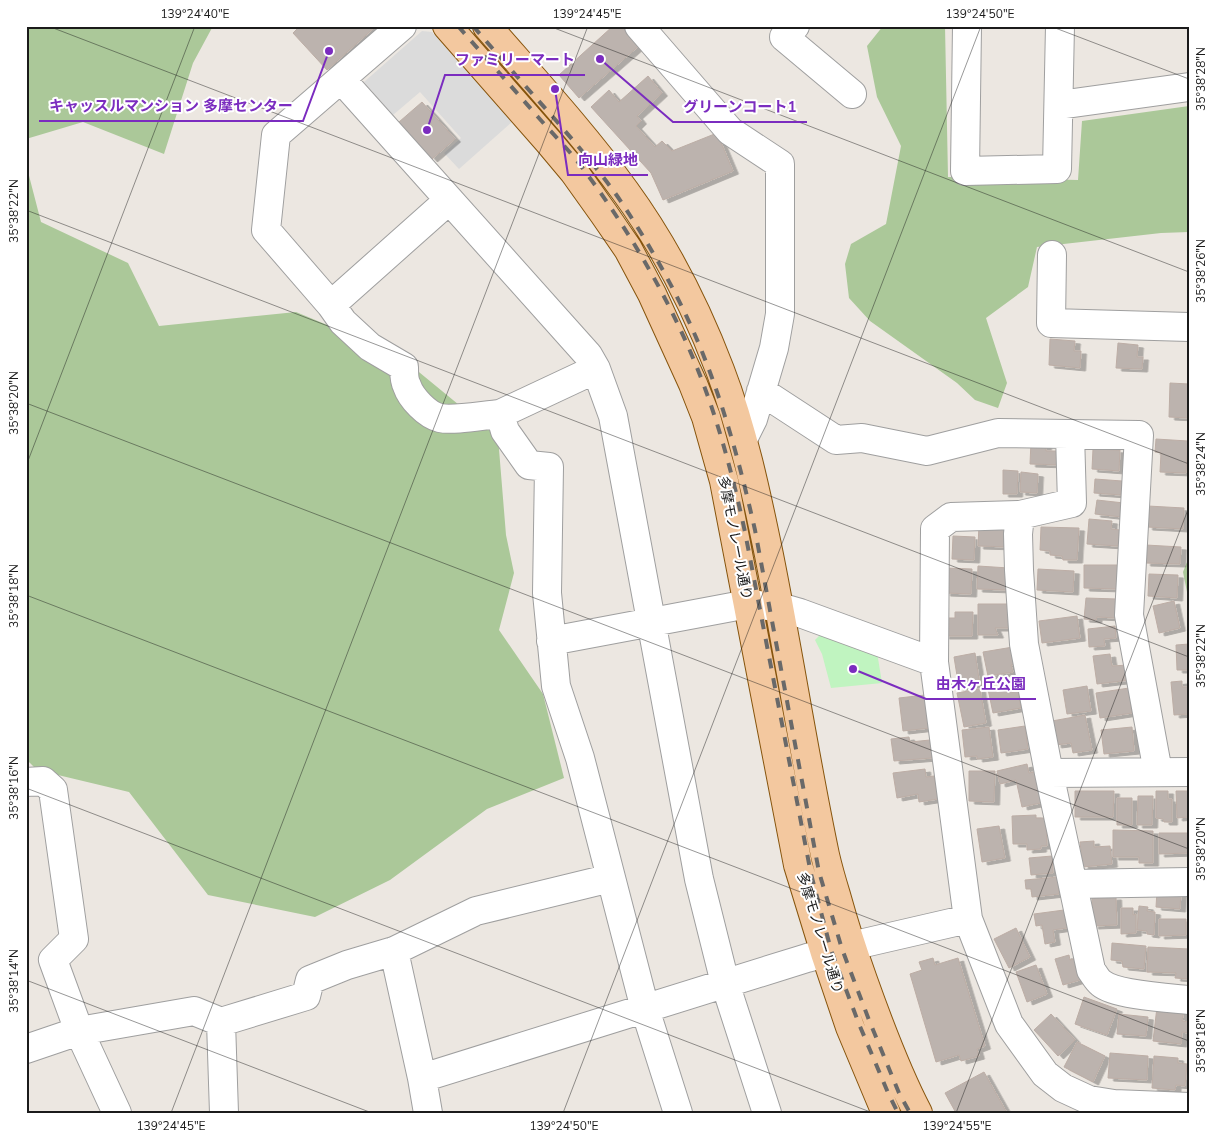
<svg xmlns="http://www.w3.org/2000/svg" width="1215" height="1139" font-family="'Nunito Sans','Noto Sans JP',sans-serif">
	<defs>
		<filter id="shadow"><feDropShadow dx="5.5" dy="3" stdDeviation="0" flood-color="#0004"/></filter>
	</defs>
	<rect width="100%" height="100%" fill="#ece7e1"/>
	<path fill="#abc899" d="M26 26H213L193 63 164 154 83 122 26 139Z
		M883 26H945L948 177 1078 180 1082 121 1189 106V232L1161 233 1037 247 1028 287 986 318 1007 383 998 408 975 400 957 383 870 321 849 298 845 264 851 244 886 224 901 146 877 97 867 46Z
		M26 164 41 222 128 263 159 326 296 312 397 354 498 437 506 535 514 573 499 630 543 694 564 778 487 809 390 880 315 917 208 895 129 792 37 770 26 759Z
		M1189 557V602L1183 572Z"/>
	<path fill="#c0f4c0" d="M823 632 877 652 882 683 831 688 822 654 815 640Z"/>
	<path fill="#dbdbdb" d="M422 31 432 32 512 122 459 169 444 153 461 138 420 92 393 115 364 82Z"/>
	<path fill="#bcb3ae" stroke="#bcada5" filter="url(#shadow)" d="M300 26H376L327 70 293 33Z
		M613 26H625L641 44 579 98 559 75Z
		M648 76 662 93 637 116 641 121 636 126 655 147 662 141 672 151 717 133 733 171 663 200 651 173 591 107 609 90 619 102Z
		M422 102 455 139 432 159 399 122Z
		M1050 339 1075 341 1074 351H1081L1080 368 1049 365Z
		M1118 343 1138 345 1137 357H1143L1142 369 1116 368Z
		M1170 383 1189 384V418L1169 417Z
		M1156 439 1188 441 1186 473 1160 472 1161 453 1155 452Z
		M1031 441 1046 442V451H1062V465L1030 464Z
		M1093 449 1120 450 1119 471 1092 469Z
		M1003 470 1018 471 1017 494H1003Z
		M1021 472 1038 474 1037 493 1020 492Z
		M1095 479 1122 481 1121 495 1094 493Z
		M1097 500 1124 503 1122 517 1095 514Z
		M1148 506 1184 508 1183 529 1147 527Z
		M1089 519 1112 521 1111 529 1120 530 1118 546 1087 544Z
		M979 525 1011 526 1010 547 978 546Z
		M1041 527 1079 528 1077 560H1063L1062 556 1050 555V551L1040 550Z
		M953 536 975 537 974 560 952 559Z
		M1146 545 1181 547 1180 564 1145 563Z
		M1084 565H1118L1117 589 1084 588Z
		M978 566 1009 568 1007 590 977 589Z
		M946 568 972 569 971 594 945 593Z
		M1038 569 1074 571 1073 592 1037 590Z
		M1149 574 1178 575 1177 598 1148 596Z
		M1086 598 1117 599 1116 618 1097 617 1096 620 1084 619Z
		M1174 601 1180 628 1159 633 1153 606Z
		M978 604H1011V628H995L998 635H978Z
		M955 612H973L972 636H944V618H955Z
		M1077 616 1080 638 1042 643 1039 621Z
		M1115 626 1116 638 1104 639 1105 646 1089 647 1088 629Z
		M1189 644V670H1177L1176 645Z
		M1013 647 1016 664 1011 665 1013 672 988 676 983 652Z
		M975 653 980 685 959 688 954 657Z
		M1110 654 1112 666 1128 665 1130 680 1097 684 1093 656Z
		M1182 681V687H1189V714L1174 715 1171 682Z
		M1010 685 1012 692 1018 691 1021 708 993 713 988 689Z
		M1087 686 1091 711 1067 714 1063 690Z
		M1129 688 1132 713 1100 718 1096 693Z
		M980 689 986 723 964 727 957 693Z
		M925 695 930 728 903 731 899 698Z
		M1085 715 1092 750 1073 753 1071 743 1056 745 1052 721Z
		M1025 726 1028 749 1001 753 998 730Z
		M989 727 993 757 977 759V756L965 757 962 730Z
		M1132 727 1134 751 1104 754 1101 730Z
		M909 737 910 742 930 740 932 758 894 761 891 739Z
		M1027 764 1029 773 1038 771 1045 802 1022 807 1016 780 1000 784 997 771Z
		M925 769 926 777 934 776 938 799 919 802 918 794 897 798 893 773Z
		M969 771H995L994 802 969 801Z
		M1075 791H1114L1113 817H1075Z
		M1156 791H1168V799H1172V822H1164L1163 819 1156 818Z
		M1176 791H1189V817L1177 818Z
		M1138 796H1153L1152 825H1137Z
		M1117 798H1132V825H1117Z
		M1036 815V818H1046L1047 846H1041V849L1027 850V844H1013L1012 816Z
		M999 826 1005 858 982 862 977 829Z
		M1113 830 1153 831V863H1139V857H1113Z
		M1159 833H1189V853L1159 854Z
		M1094 841V847L1110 846 1112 864 1083 867 1080 842Z
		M1052 856 1053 873 1031 875 1029 858Z
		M1058 877 1059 894 1032 897 1031 889H1026L1025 880Z
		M1157 891 1181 893 1180 909 1156 907Z
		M1116 897 1117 925 1093 926 1092 898Z
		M1139 906 1148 907 1147 911 1155 912 1154 935 1147 934V931L1137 930Z
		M1121 908H1133V915L1136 914V933L1121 934Z
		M1064 910 1067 928 1053 930 1055 942 1045 944 1042 925 1036 926 1034 914Z
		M1159 919H1186V935L1159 936Z
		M1016 928 1030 957 1009 968 994 939Z
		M1112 943 1146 946 1144 969 1123 967 1122 961 1111 960Z
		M1148 947 1189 949V979L1175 978 1176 973 1147 972Z
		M1069 955 1070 960 1077 958 1083 979 1063 985 1055 959Z
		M933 958 935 965 958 958 985 1046 977 1049 979 1056 961 1061 959 1055 936 1062 910 974 922 970 919 962Z
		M1036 965 1047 994 1027 1002 1016 972Z
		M1084 997 1117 1009 1107 1035 1075 1024Z
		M1157 1007 1184 1010 1182 1021 1189 1022V1029L1188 1033 1182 1032 1181 1044 1153 1041Z
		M1051 1014 1075 1040 1058 1056 1034 1030Z
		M1119 1014 1148 1017 1146 1036 1117 1034Z
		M1077 1042 1105 1056 1093 1082 1064 1067Z
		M1110 1053 1148 1056 1147 1080 1108 1078Z
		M1154 1056 1178 1058V1063L1187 1064 1185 1086 1176 1085 1175 1090 1152 1088Z
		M984 1072 1007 1113H956L945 1093Z"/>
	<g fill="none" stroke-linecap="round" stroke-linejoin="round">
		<g stroke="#9f9f9f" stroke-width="30">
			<path id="minor" d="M402 26 276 135 266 230 331 305 343 322 370 347 404 367C404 373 404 381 407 386 411 398 427 415 440 418 453 421 485 415 500 414
				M639 26 730 131 780 164V314L774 348 753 419 743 439
				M795 26 784 37 852 94
				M967 26 965 171 1057 169 1060 26
				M341 79 588 355 596 369 613 416 699 879 725 983 767 1113
				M1059 105 1189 87
				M1052 255 1051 323 1189 327
				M331 305 449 200
				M596 369 500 414 505 431 529 465 549 467 547 593 556 686 580 758 645 1009 678 1113
				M761 391 836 440 862 438 927 451 998 433 1139 435 1129 615 1158 772
				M1070 434 1072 503 1020 515 951 517 935 529 934 662 968 919 1009 1024 1045 1074 1063 1088 1089 1100 1114 1104 1189 1107
				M1020 515 1018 534 1019 570 1024 644 1049 773 1091 970C1094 974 1097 980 1101 983 1115 995 1169 998 1189 1000
				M551 641 748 604 779 607 800 613 934 662
				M1049 773 1189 772
				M26 782 43 781 53 790 74 939 53 960 79 1031 117 1113
				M1073 884 1189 882
				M394 951 422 1078 428 1113
				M221 1022 224 1113
				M26 1049 79 1031 194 1011 221 1022 306 996 310 980 347 965 394 951 476 911 611 878
				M422 1078 807 958 851 946 968 919"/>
		</g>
		<g stroke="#86540c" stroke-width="30">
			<path id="major" d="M447 26 548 141 574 172 604 214 628 249 652 294 693 384 706 417 724 481 798 865 825 953 850 1027 886 1113
				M487 26C534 80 583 133 625 191 665 246 696 307 720 370 743 430 756 492 769 555 789 655 804 755 825 855 828 868 832 882 836 895 844 924 853 952 863 980 879 1025 896 1071 918 1113"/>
		</g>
		<use href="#minor" stroke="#fff" stroke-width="28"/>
		<use href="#major" stroke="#f3c89f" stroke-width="28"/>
		<path stroke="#696969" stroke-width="4" stroke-dasharray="10 10" stroke-linecap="butt" d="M458 26C485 57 512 87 538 117 552 133 568 149 581 166 630 231 674 306 703 383 721 431 734 481 745 532L811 874 831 950 859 1024 889 1095 898 1113
			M473 26C500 57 526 87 553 117 577 145 601 172 622 203 649 244 675 289 695 335 722 397 740 464 755 530L819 872 842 949 869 1020 899 1093 910 1113"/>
	</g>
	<path fill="none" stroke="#1b1b1b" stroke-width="1" stroke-opacity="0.45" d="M48 26 1189 464M549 26 1189 272M1050 26 1189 79M26 210 1189 657M26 403 1189 849M26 466 195 26M26 595 1189 1041M26 788 873 1113M26 980 372 1113M171 1113 588 26M563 1113 981 26M956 1113 1189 507"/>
	<g text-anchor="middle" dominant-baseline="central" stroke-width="4" stroke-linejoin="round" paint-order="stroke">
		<g font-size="14" fill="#1b1b1b" stroke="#fff">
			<text transform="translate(735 538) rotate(79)">多摩モノレール通り</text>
			<text transform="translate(820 933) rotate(73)">多摩モノレール通り</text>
		</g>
	</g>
	<path fill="none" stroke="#7b2cbf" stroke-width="2" d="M427 130L445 75H585M329 51L303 121H39M600 59L673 122H807M555 89L568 175H648M853 669L926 699H1036"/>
	<g fill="#7b2cbf" stroke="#fff" stroke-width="2">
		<circle cx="427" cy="130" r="5"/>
		<circle cx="329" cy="51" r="5"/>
		<circle cx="600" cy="59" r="5"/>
		<circle cx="555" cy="89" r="5"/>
		<circle cx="853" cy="669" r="5"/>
	</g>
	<g font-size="15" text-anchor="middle" font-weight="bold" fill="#7b2cbf" stroke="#fff" stroke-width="4" stroke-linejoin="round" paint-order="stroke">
		<text x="515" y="65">ファミリーマート</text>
		<text x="171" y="111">キャッスルマンション 多摩センター</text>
		<text x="740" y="112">グリーンコート1</text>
		<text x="608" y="165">向山緑地</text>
		<text x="981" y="689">由木ヶ丘公園</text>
	</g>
	<rect width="1215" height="1139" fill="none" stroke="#ffffff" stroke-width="55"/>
	<rect x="28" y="28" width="1160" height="1084" fill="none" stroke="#1b1b1b" stroke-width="2"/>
	<g font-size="12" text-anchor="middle" fill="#1b1b1b">
		<text x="195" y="18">139°24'40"E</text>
		<text x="587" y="18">139°24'45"E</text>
		<text x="980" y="18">139°24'50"E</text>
		<text transform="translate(1201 79) rotate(-90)" y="4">35°38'28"N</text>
		<text transform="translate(14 211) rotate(-90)" y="4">35°38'22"N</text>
		<text transform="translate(1201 271) rotate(-90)" y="4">35°38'26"N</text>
		<text transform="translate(14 403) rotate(-90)" y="4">35°38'20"N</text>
		<text transform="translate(1201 464) rotate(-90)" y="4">35°38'24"N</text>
		<text transform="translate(14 596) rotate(-90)" y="4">35°38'18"N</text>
		<text transform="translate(1201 656) rotate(-90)" y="4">35°38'22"N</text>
		<text transform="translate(14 788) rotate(-90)" y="4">35°38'16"N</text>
		<text transform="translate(1201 849) rotate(-90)" y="4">35°38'20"N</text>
		<text transform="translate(14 981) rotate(-90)" y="4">35°38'14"N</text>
		<text transform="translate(1201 1041) rotate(-90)" y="4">35°38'18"N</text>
		<text x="171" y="1130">139°24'45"E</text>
		<text x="564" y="1130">139°24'50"E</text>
		<text x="957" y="1130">139°24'55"E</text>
	</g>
</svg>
